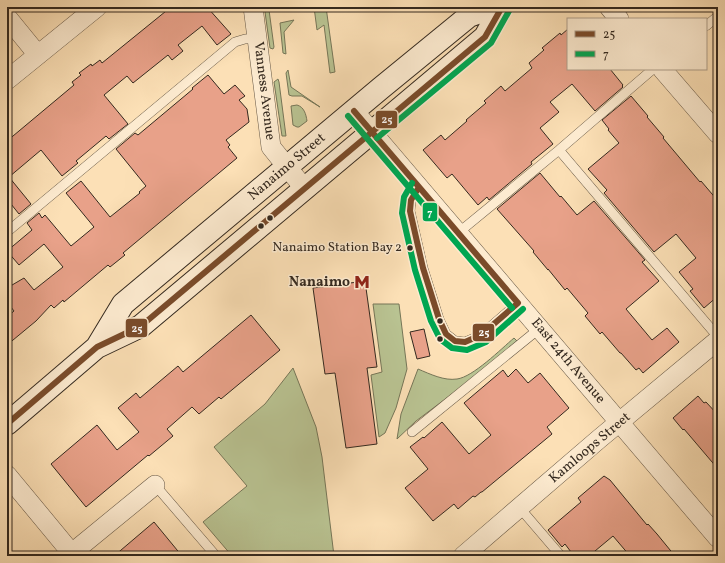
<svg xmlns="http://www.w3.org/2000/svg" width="725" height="563" font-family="Vollkorn,serif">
	<rect width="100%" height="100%" fill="#fce0b6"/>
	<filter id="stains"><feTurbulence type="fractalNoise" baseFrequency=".005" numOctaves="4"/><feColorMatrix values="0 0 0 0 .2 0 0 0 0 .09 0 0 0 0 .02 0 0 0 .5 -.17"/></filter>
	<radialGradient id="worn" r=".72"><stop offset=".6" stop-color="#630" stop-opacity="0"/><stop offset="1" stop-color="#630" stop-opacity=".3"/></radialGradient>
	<path fill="#b9c392" stroke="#767658" d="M314 7H326L335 72 330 73 324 25 317 30Z
		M269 10 274 47 273 49 270 48 265 12Z
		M294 20 284 32 286 54 283 53 280 23Z
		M288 70 291 87 320 107 302 96H292L289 95 286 73Z
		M278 79 279 82 286 136H282L274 82Z
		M297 105C304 107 306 114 307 121L299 127H297L293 125 291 106Z
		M373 304H399L407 369 396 408 385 433 379 437 371 375 382 372Z
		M514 338 517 341 464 385 416 421 397 439 401 414 418 369C430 374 444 381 457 379 473 377 501 349 514 338Z
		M293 368 316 427 322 457 334 556H232L203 522 247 486 214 447 265 404Z"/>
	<path fill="#e8a189" stroke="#34291f" d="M171 7H207L231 34 217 45 202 26 178 45 183 51 172 60 168 55 133 83 127 76 104 95 128 124 109 139 106 136 76 161 78 163 62 176 41 150 9 177 31 204 19 214 7 199V141L74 85 72 82 81 75 79 73 91 64 92 66 100 60 102 63Z
		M568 29V69H610L623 85 622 86 623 87 595 111 572 84 550 102 559 112 540 128 553 144 531 162 532 164 489 200 487 197 478 205 452 174 447 178 423 150 441 135 445 140 467 121 466 120 486 103 484 101 501 86 505 91 532 68 529 63 544 50 542 48 560 33 561 35Z
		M208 75 224 94 235 85 245 96 239 100 247 109 249 122 226 140 230 145 228 147 237 158 123 253 125 255 110 267 108 265 64 302 63 300 54 308 51 305 36 321 7 345V317L14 311 7 302V288L24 278 34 290 63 267 44 244 19 265 7 251 32 230 27 223 39 213 42 218 45 215 71 246 94 227 66 193 81 181 110 217 140 193 139 192 146 186 116 149 135 133 138 135 193 89 192 88Z
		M631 96 648 116 647 117 664 137 663 138 700 182 701 181 718 201V296L704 308 690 291 693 289 679 272 696 258 676 234 654 252 604 193 607 190 588 169 619 143 608 130 609 129 602 120Z
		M540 173 560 197 561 196 577 215 594 201 645 260 642 262 659 281 626 309 652 340 667 328 679 342 643 373 639 368 636 370 621 353H620L602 332 600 334 585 316 588 313 567 288 565 290 548 269V270L533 252 534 251 497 209Z
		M365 281 377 367 367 368 377 444 346 448 335 373 325 374 313 288Z
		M251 315 280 350 221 399 219 397 199 414 192 407 167 429 173 436 149 456 148 455 86 507 51 464 97 425 117 450 139 432 118 408 136 393 140 398 178 366 183 372Z
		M424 329 430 356 417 359 410 332Z
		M516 369 528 383 540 373 569 408 547 427 552 434 482 492H481L475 497 473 496 458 509 454 504 433 521 405 488 428 469 410 447 423 437 424 438 442 422 469 454 491 435 464 403 503 370 508 377Z
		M698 396 704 403 706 402 718 415V469L684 429 683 430 673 418Z
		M604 476 610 480 647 525 648 524 657 534 675 556H630L613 536 589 556H574L565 544 562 547 548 530 581 502 578 498Z
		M154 522 182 556H114Z"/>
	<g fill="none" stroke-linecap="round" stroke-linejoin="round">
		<g stroke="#665745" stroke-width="10">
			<path id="service" d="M706 26 718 16
				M559 150 718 337
				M419 187 411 200 410 211 423 268 439 319 446 334 455 341 465 342 481 335 518 303
				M7 232 235 42 245 39 258 38
				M458 233 559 150 653 69
				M412 432 540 328
				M155 485 216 556
				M519 507 561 556"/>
		</g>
		<g stroke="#665745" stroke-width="20">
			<path id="minor" d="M253 7 271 147 304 188
				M609 7 619 19
				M7 17 38 55
				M662 69 718 134
				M7 80 97 7
				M354 111 718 538
				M7 475 74 556
				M72 553 155 485
				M463 556 599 439 718 340"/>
		</g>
		<g stroke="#34291f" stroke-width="24">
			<path id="secondary" d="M97 347 123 304 381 88 469 16 494 7
				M7 424 97 347 141 326 485 37 502 7"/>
		</g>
		<use href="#service" stroke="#fdebd0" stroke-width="9"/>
		<use href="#minor" stroke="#fdebd0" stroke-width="19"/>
		<use href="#secondary" stroke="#fdebd0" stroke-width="22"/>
		<g stroke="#fdebd0" stroke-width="9">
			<path id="bus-1" d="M354 111 419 187
				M419 187 518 303 481 335 465 342 455 341 446 334 439 319 423 268 410 211 411 200Z
				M7 424 97 347 141 326 485 37 502 7"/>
		</g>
		<g stroke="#fdebd0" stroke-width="9">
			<path id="bus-2" d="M348 116 512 308
				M377 138 491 43 509 11
				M412 183 404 197 402 213 415 270 431 321 440 339 452 348 467 350 486 342 523 309"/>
		</g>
		<use href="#bus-1" stroke="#7a4b2a" stroke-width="6"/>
		<use href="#bus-2" stroke="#00a651" stroke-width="6"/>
	</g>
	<defs>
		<g id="metro-bare" transform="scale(1.2)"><path d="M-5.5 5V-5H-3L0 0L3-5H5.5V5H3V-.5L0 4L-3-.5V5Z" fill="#8f2418" stroke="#fdebd0" stroke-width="2.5" paint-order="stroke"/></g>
	</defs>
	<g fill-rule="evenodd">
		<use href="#metro-bare" x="362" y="282"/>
	</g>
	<g fill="#34291f" stroke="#fdebd0" stroke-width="1.5">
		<circle cx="270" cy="218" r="3.5"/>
		<circle cx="261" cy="226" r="3.5"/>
		<circle cx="410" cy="248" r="3.5"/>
		<circle cx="440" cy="321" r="3.5"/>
		<circle cx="440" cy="339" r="3.5"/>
	</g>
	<g text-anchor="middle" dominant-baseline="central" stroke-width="3" stroke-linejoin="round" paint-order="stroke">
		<g font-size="13" fill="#34291f" stroke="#fdebd0" text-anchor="end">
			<text x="402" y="248">Nanaimo Station Bay 2</text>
		</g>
		<g font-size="14" fill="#34291f" stroke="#fdebd0">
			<text transform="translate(264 91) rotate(83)">Vanness Avenue</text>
			<text transform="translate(287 167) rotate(-40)">Nanaimo Street</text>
			<text transform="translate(568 361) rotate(50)">East 24th Avenue</text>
			<text transform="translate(590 448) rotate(-40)">Kamloops Street</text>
		</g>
		<g font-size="14" font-weight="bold" fill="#34291f" stroke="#fdebd0" text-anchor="end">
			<text x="350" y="282">Nanaimo</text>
		</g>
	</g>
	<g stroke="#fdebd0" stroke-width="1.5">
		<rect x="375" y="110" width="23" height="19" rx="4" fill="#7a4b2a"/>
		<rect x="422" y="202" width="16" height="20" rx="4" fill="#00a651"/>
		<rect x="125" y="318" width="23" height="20" rx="4" fill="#7a4b2a"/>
		<rect x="472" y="323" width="23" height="19" rx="4" fill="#7a4b2a"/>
	</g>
	<g font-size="11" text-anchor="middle" font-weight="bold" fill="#fff">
		<text x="387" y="123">25</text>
		<text x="430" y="216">7</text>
		<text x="137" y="332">25</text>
		<text x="484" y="336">25</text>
	</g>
	<rect width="725" height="563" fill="none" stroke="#fce0b6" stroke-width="24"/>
	<rect x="8" y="8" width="709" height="547" fill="none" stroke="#34291f" stroke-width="2"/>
	<rect x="12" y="12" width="701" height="539" fill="none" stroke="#34291f"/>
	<rect x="567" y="18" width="140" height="52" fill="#fdebd0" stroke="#ad9d89"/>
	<rect x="575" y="31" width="20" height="6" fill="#7a4b2a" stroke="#ad9d89"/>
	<text x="603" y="38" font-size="12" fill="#34291f">25</text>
	<rect x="575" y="51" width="20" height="6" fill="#00a651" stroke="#ad9d89"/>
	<text x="603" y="58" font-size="12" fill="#34291f">7</text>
	<rect width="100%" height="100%" filter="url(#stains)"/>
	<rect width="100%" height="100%" fill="url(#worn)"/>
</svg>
